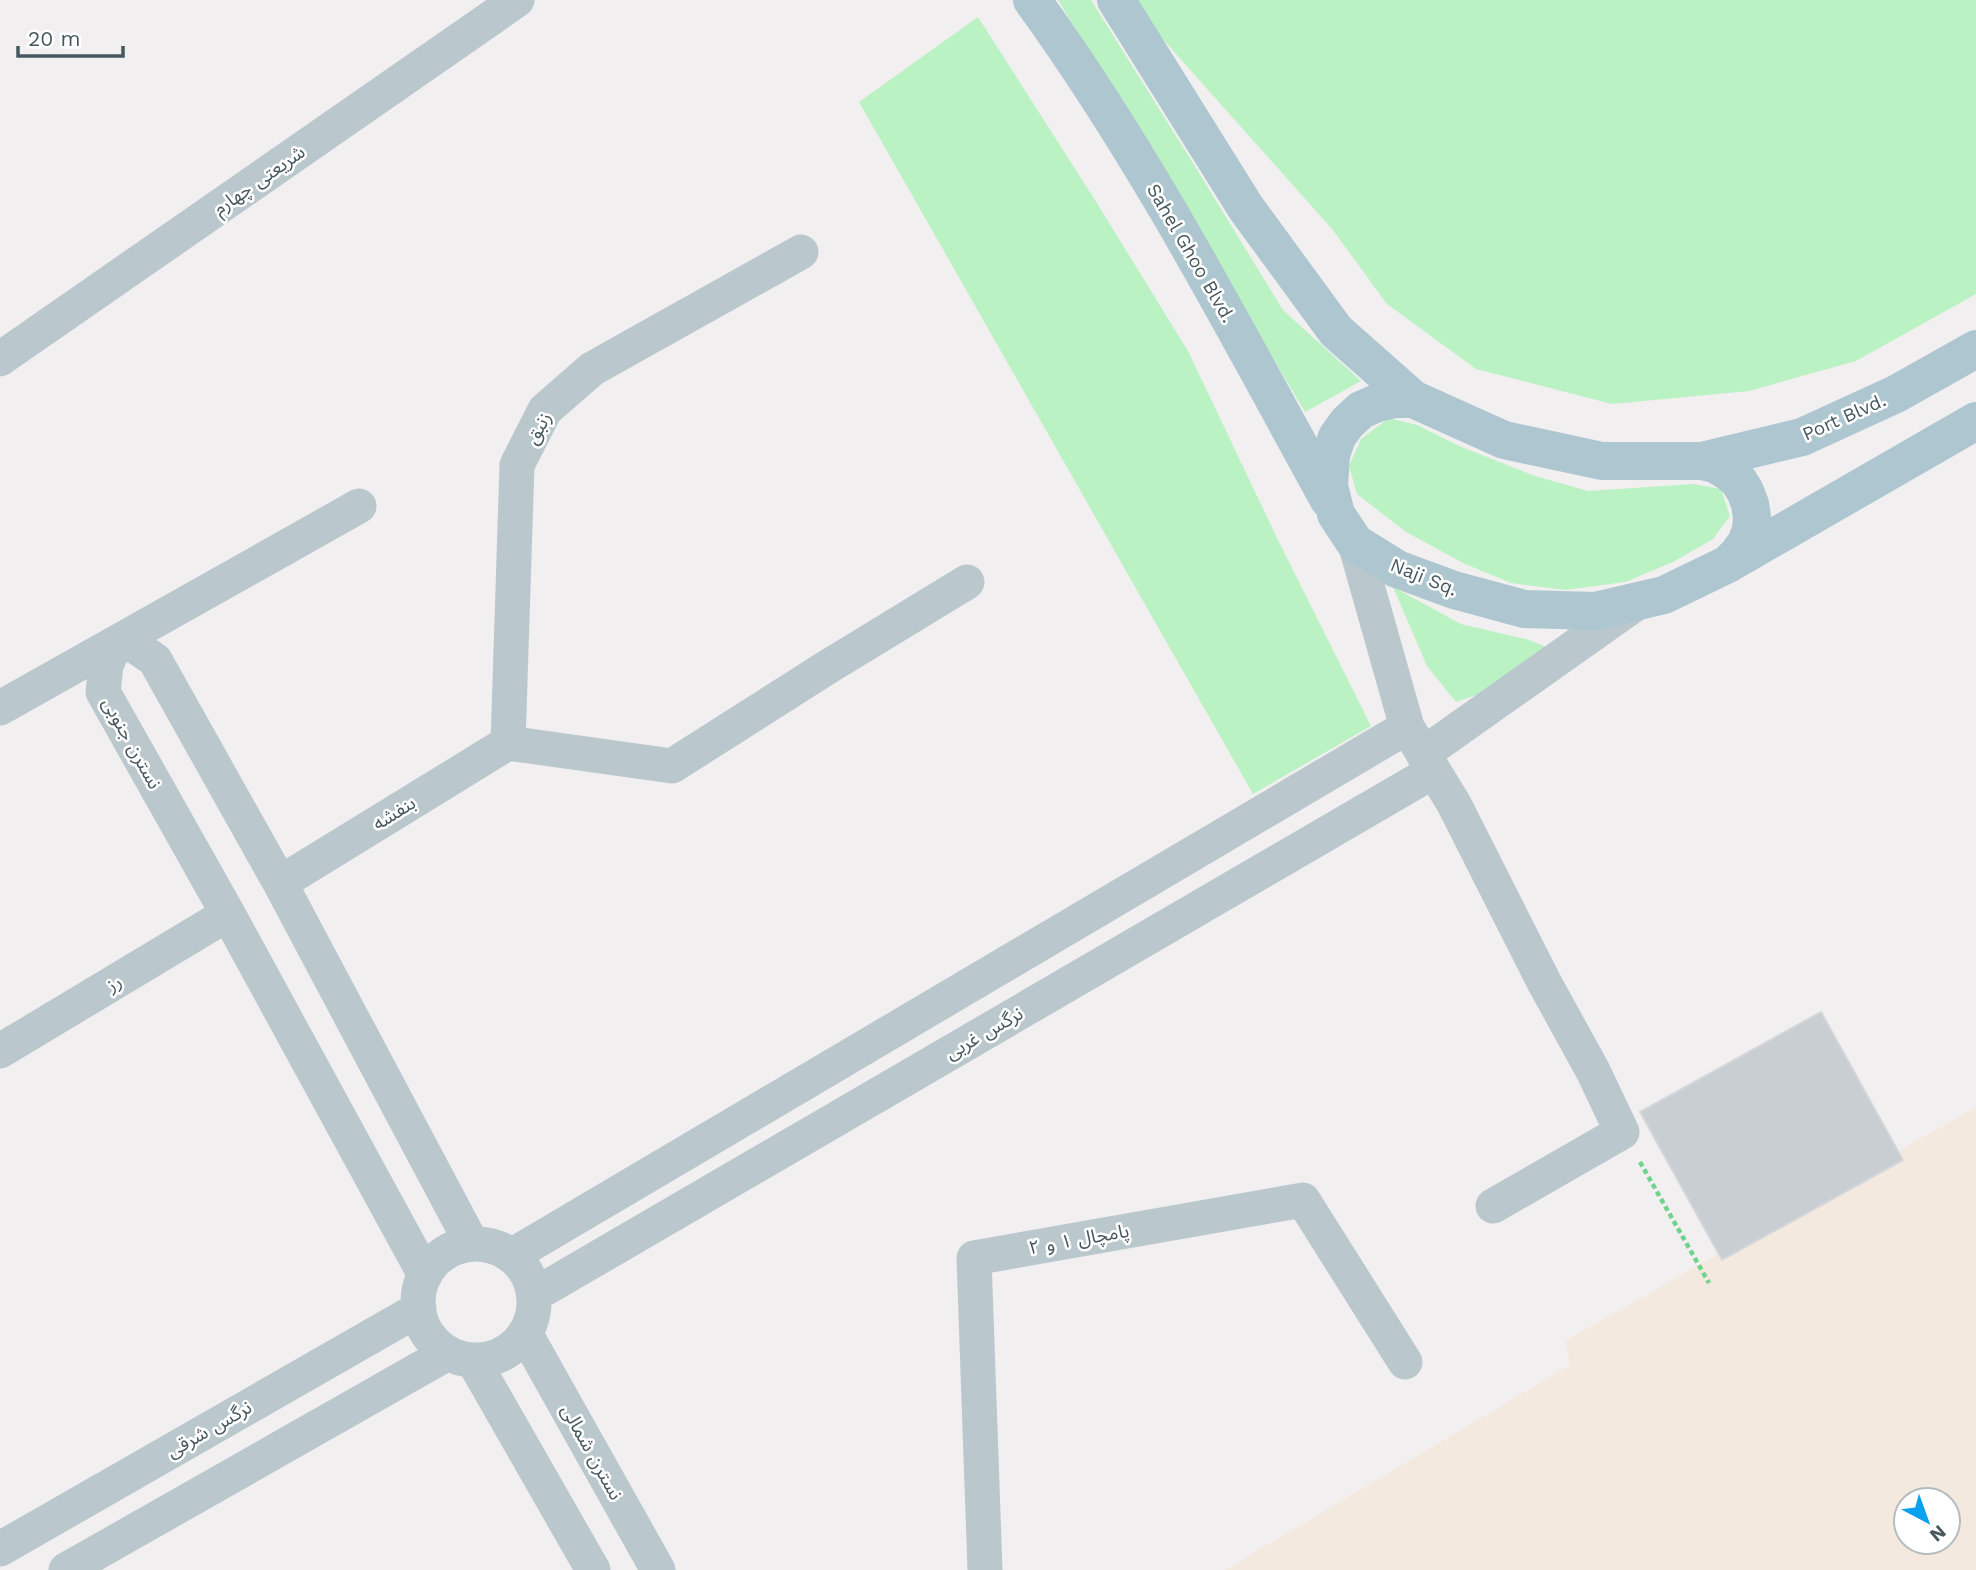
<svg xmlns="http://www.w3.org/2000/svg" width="1976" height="1570" font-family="'Work Sans','Noto Sans Arabic',sans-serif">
	<rect width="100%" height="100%" fill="#f2eff0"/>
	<path fill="#bbf2c4" d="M1058 0H1091L1196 168 1283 310 1361 381 1305 412Z
		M1135 0H1976V294L1856 361 1749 391 1612 404 1476 369 1387 304 1332 229 1143 17Z
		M978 17 1095 200 1188 351 1278 540 1371 726 1253 794 859 102Z
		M1389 418 1417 425 1457 445 1535 476 1588 491 1693 484 1721 489 1730 516 1713 539 1673 562 1625 582 1565 590 1511 583 1465 564 1406 532 1357 494 1349 466 1361 439Z
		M1393 587 1461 624 1529 640 1554 650 1479 694 1456 702 1427 666Z"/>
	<path fill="#f4e9df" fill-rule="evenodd" d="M1976 1107V1570H1225L1570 1365 1565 1341ZM1906 1500H1948V1542H1906Z"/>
	<path fill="#c9ced2" stroke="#d3d7db" stroke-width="2" d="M1821 1012 1903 1160 1722 1260 1640 1112Z"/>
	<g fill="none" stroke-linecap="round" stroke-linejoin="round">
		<path stroke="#70d38d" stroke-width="4.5" stroke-dasharray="5 3.5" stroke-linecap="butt" d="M1640 1162 1709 1283"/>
		<path stroke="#bac8cd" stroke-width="35" d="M0 359 517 0
			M1355 543 1407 727 1454 804 1544 982 1593 1071 1622 1132 1493 1206
			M0 708 359 506
			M508 743 517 465 545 410 592 369 801 252
			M508 743 672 766 826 668 967 582
			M1423 754 1638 602
			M280 883 508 743
			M0 1051 228 914
			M418 1302a58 58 0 1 1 116 0a58 58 0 1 1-116 0Z
			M511 1256 1407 727
			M425 1275 228 914 103 692 106 665 116 643 135 646 155 660 280 883 472 1244
			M534 1295 1434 771
			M525 1333 658 1570
			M473 1360 593 1570
			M0 1549 419 1309
			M66 1570 448 1353
			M985 1570 974 1258 1303 1200 1405 1362"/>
		<path stroke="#adc6d0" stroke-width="38" d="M1032 0C1146 157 1236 331 1329 500
			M1116 0 1246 208 1336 331 1413 399
			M1702 461 1715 464 1727 471 1738 480 1745 491 1750 504 1752 517 1751 530 1746 543 1738 554 1728 564 1664 595 1595 611 1524 609 1454 590 1397 569 1355 543 1336 514 1329 486 1331 455 1337 437 1347 423 1361 410 1377 403 1395 399H1413L1504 440 1602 461H1702L1802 437 1896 394 1976 349
			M1733 561 1976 421"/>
	</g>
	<g text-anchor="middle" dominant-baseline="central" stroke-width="5" stroke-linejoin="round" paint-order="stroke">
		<g font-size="19" fill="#46585e" stroke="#fff">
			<text transform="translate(259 180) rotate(-35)">شریعتی چهارم</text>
			<text transform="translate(1191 253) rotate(60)">Sahel Ghoo Blvd.</text>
			<text transform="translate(1844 417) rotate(-24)">Port Blvd.</text>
			<text transform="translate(538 428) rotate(-60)">زنبق</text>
			<text transform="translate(1424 577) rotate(22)">Naji Sq.</text>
			<text transform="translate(132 743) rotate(61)">نسترن جنوبی</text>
			<text transform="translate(394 813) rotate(-32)">بنفشه</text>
			<text transform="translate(114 983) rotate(-31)">رز</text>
			<text transform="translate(984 1033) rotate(-30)">نرگس غربی</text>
			<text transform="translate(1079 1239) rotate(-10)">پامچال ۱ و ۲</text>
			<text transform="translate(209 1429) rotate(-30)">نرگس شرقی</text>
			<text transform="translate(592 1452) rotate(61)">نسترن شمالی</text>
		</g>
	</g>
	<g transform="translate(1927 1521) rotate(139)"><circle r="33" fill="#ffffff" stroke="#b5bcbf" stroke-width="2"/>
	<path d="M0-5L12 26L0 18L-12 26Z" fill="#0ca1ef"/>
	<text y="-10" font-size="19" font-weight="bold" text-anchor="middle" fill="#46585e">N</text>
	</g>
	<path d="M18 46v10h105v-10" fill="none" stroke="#46585e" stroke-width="3.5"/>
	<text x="28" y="46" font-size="21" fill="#46585e" stroke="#ffffff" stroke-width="5" paint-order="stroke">20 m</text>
</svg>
